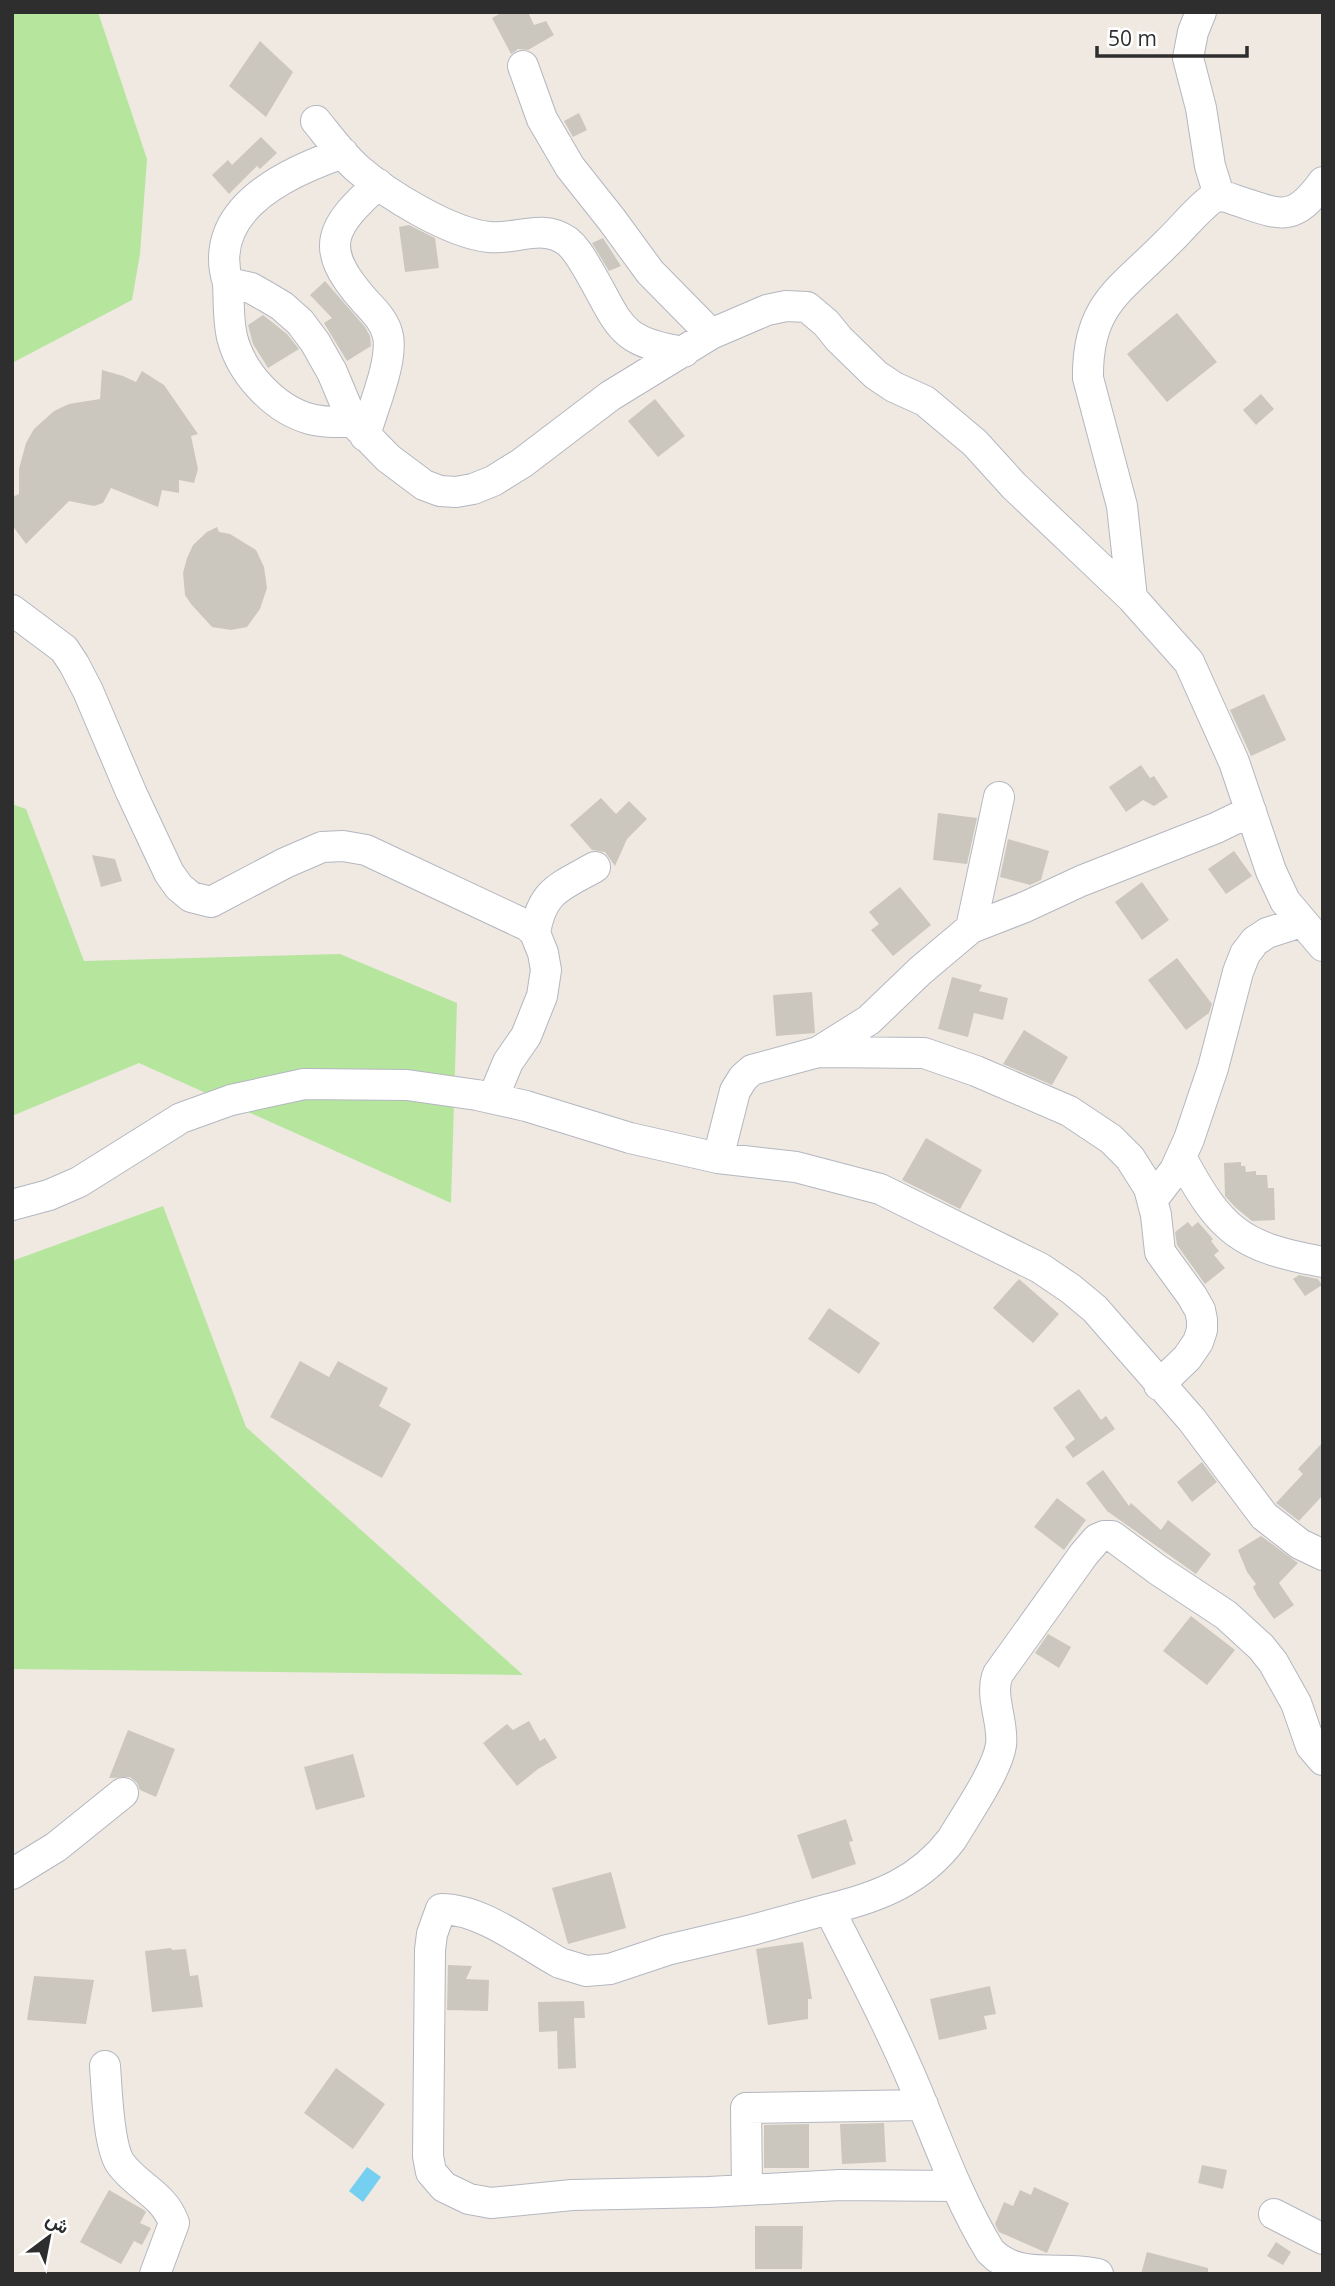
<svg xmlns="http://www.w3.org/2000/svg" width="1335" height="2286" font-family="'Open Sans',Vazirmatn,sans-serif">
	<rect width="100%" height="100%" fill="#efe9e1"/>
	<path fill="#b6e59e" d="M12 12H98L147 159 140 254 132 300 12 363Z
		M12 804 26 809 84 961 340 954 457 1003 451 1203 139 1063 12 1116Z
		M163 1206 246 1427 523 1675 12 1669V1261Z"/>
	<path fill="#75cff0" d="M367 2167 381 2177 363 2202 349 2191Z"/>
	<path fill="#cbc7bf" d="M503 12H528L534 25 546 21 554 35 528 50 518 49 511 54 492 18Z
		M260 41 293 72 266 117 229 86Z
		M579 113 587 130 573 137 564 121Z
		M261 137 277 153 260 169 257 166 229 194 212 175 228 160 232 165Z
		M409 225 435 238 439 268 405 272 399 227Z
		M603 238 621 266 609 271 592 243Z
		M325 281 365 327 370 336 371 346 347 361 324 323 332 318 310 295Z
		M1177 313 1217 362 1167 402 1127 354Z
		M263 315 287 334 299 349 268 368 253 344 248 325Z
		M102 370 123 376 136 382 142 371 164 385 198 434 191 436 198 469 194 483 179 480V493L162 490 158 507 111 488 103 503 94 506 69 501 26 544 12 525V497L19 494V469L26 443 34 429 54 411 69 404 100 399Z
		M1261 394 1274 409 1256 425 1243 410Z
		M655 399 685 436 658 457 628 421Z
		M217 527 219 532 230 534 256 550 264 567 267 588 260 609 247 627 231 630 212 627 191 604 185 595 183 573 187 558 193 545 207 532Z
		M1264 694 1286 740 1251 756 1230 710Z
		M1141 765 1150 778 1154 776 1168 797 1154 806 1143 800 1126 812 1109 787Z
		M601 798 616 814 629 801 647 819 627 839 615 866 605 852 592 850 570 825Z
		M938 813 977 818 967 864 933 860Z
		M1008 839 1049 851 1041 880 1030 885 1000 877Z
		M1234 851 1252 876 1226 894 1208 869Z
		M92 855 115 859 122 881 101 887Z
		M1142 882 1169 920 1142 940 1115 902Z
		M900 887 931 925 893 956 871 930 879 924 869 912Z
		M1177 958 1212 1004 1209 1013 1186 1030 1148 980Z
		M952 977 982 985 979 991 1008 998 1003 1020 974 1013 968 1037 938 1029Z
		M812 992 815 1033 776 1036 773 995Z
		M1024 1030 1068 1057 1052 1085 1003 1064Z
		M926 1138 982 1170 960 1209 902 1180Z
		M1241 1162V1166H1245L1246 1172 1256 1171V1175H1267L1268 1188H1274L1275 1220 1252 1221 1235 1207 1225 1196 1224 1163Z
		M1188 1222 1192 1227 1198 1222 1213 1239 1211 1241 1219 1251 1214 1255 1225 1268 1205 1284 1177 1245 1175 1232Z
		M1299 1275 1318 1279 1322 1285 1305 1296 1293 1279Z
		M1019 1279 1059 1314 1033 1343 993 1308Z
		M829 1308 880 1343 859 1374 808 1339Z
		M300 1361 329 1377 338 1361 388 1388 379 1406 411 1424 382 1478 270 1417Z
		M1079 1389 1101 1420 1106 1416 1115 1429 1073 1458 1065 1447 1075 1439 1053 1408Z
		M1323 1442V1495L1299 1521 1276 1503 1303 1474 1298 1469Z
		M1202 1462 1217 1482 1192 1502 1177 1482Z
		M1103 1470 1129 1506 1131 1503 1161 1530 1168 1520 1211 1554 1196 1574 1107 1511 1086 1483Z
		M1057 1498 1086 1520 1064 1550 1034 1527Z
		M1261 1536 1298 1563 1279 1583 1294 1605 1274 1619 1257 1595 1253 1587 1256 1584 1247 1572 1238 1550Z
		M1191 1616 1235 1650 1207 1685 1163 1651Z
		M1048 1634 1071 1647 1059 1668 1035 1653Z
		M529 1721 540 1741 545 1738 557 1758 538 1769 517 1786 483 1743 507 1724 513 1730Z
		M128 1730 175 1749 156 1797 140 1790 137 1783 130 1777 109 1778Z
		M353 1754 365 1797 316 1810 304 1767Z
		M846 1819 853 1841 849 1842 856 1864 812 1879 797 1835Z
		M611 1872 626 1928 568 1944 552 1888Z
		M803 1942 812 1999H808V2019L768 2025 756 1949Z
		M171 1948 172 1950 186 1949 190 1976 198 1975 203 2007 152 2012 145 1951Z
		M448 1965 472 1966 466 1979 489 1980 488 2011 447 2010Z
		M34 1976 94 1980 86 2024 27 2020Z
		M990 1986 996 2014 984 2016 987 2029 939 2040 930 1999Z
		M584 2001 585 2018H574L576 2068 558 2069 557 2031 539 2032 538 2002Z
		M336 2068 385 2104 353 2149 304 2113Z
		M884 2123 886 2162 842 2164 840 2124Z
		M809 2124V2168H764V2125Z
		M1202 2165 1227 2170 1223 2189 1198 2183Z
		M1034 2187 1069 2203 1047 2253 999 2232 995 2224 1004 2202 1013 2206 1020 2190 1031 2195Z
		M109 2190 144 2210 146 2212 140 2223 151 2228 142 2245 134 2241 121 2264 80 2242Z
		M755 2226H803L802 2269H755Z
		M1276 2242 1291 2252 1283 2265 1267 2256Z
		M1147 2252 1208 2268V2274H1141Z"/>
	<g fill="none" stroke-linecap="round" stroke-linejoin="round">
		<g stroke="#b4b7c1" stroke-width="32">
			<path id="minor" d="M1201 12 1193 32 1188 58 1201 108 1210 166 1219 195
				M523 66 542 119 570 167 612 220 650 272 711 334
				M316 121C329 137 342 155 358 169 388 195 450 233 489 237 516 240 542 223 567 241 577 249 583 261 589 271 620 324 617 342 684 352
				M343 153C287 172 205 210 228 283L251 288 267 297 282 306 300 322 315 342 332 372 353 422 388 458 424 485 440 491 456 492 473 489 493 481 522 463 610 396 711 334 767 310 786 306 807 307 826 323 839 339 876 375 894 387 925 401 975 443 1014 486 1132 598 1189 662 1234 762 1271 871 1285 901 1323 946
				M228 283C229 300 228 320 232 337 241 373 274 409 310 419 324 423 339 422 353 422
				M365 436C372 409 393 363 388 336 385 321 374 311 364 300 317 247 331 227 378 184
				M1132 598 1122 506 1088 378C1087 304 1121 290 1167 243 1183 228 1196 210 1214 197 1222 195 1228 197 1235 200 1279 214 1292 225 1323 182
				M12 610 64 649 74 664 88 691 131 792 169 873 179 887 191 897 211 902 285 863 322 847 343 846 366 850 528 926 535 933 543 953 546 970 542 996 526 1036 508 1062 493 1098
				M971 928 999 797
				M535 933C542 890 560 887 595 867
				M818 1052 924 1053 976 1071 1069 1111 1111 1139 1130 1158 1149 1188 1156 1215 1160 1252 1192 1296 1200 1310 1202 1320V1330L1198 1342 1187 1358 1159 1385
				M718 1158 735 1091 743 1078 752 1070 818 1052 869 1020 920 971 971 928 1025 907 1081 881 1216 828 1251 811
				M1182 1159C1221 1231 1240 1247 1323 1262
				M1153 1199 1175 1170 1189 1139 1213 1068 1238 972 1245 954 1255 941 1267 933 1301 922
				M12 1205 49 1195 79 1182 181 1118 231 1100 304 1084 407 1085 477 1095 526 1106 630 1138 718 1158 796 1167 880 1189 1040 1268 1071 1289 1095 1309 1192 1420 1264 1516 1300 1544 1323 1555
				M12 1874 56 1847 123 1793
				M829 1909 752 1930 667 1950 610 1969 586 1971 560 1963C525 1944 482 1909 441 1909L432 1934 430 1950 428 2156 431 2172 444 2187 469 2199 491 2203 572 2195 709 2192 840 2185 956 2186
				M105 2066C107 2090 108 2144 120 2163 137 2187 163 2193 174 2223L155 2274
				M747 2189 746 2108 923 2105
				M1274 2214 1323 2239
				M1098 2274C1061 2265 1018 2281 990 2251 962 2205 943 2155 923 2106 896 2038 862 1974 829 1909 879 1897 920 1881 952 1839 966 1815 997 1771 1001 1745 1004 1722 989 1696 998 1674L1084 1554 1097 1539 1104 1536H1112L1158 1570 1226 1615 1261 1647 1273 1662 1296 1703 1311 1746 1323 1760"/>
		</g>
		<use href="#minor" stroke="#fff" stroke-width="30"/>
	</g>
	<rect width="1335" height="2286" fill="none" stroke="#2e2e2e" stroke-width="28"/>
	<g transform="translate(49 2237) rotate(32)" stroke="#ffffff" stroke-width="5" paint-order="stroke">
	<path d="M0-5L12 26L0 18L-12 26Z" fill="#2e2e2e"/>
	<text y="-10" font-size="19" font-weight="bold" text-anchor="middle" fill="#2e2e2e">ش</text>
	</g>
	<path d="M1097 46v10h150v-10" fill="none" stroke="#2e2e2e" stroke-width="3.5"/>
	<text x="1108" y="46" font-size="21" fill="#2e2e2e" stroke="#ffffff" stroke-width="5" paint-order="stroke">50 m</text>
</svg>
